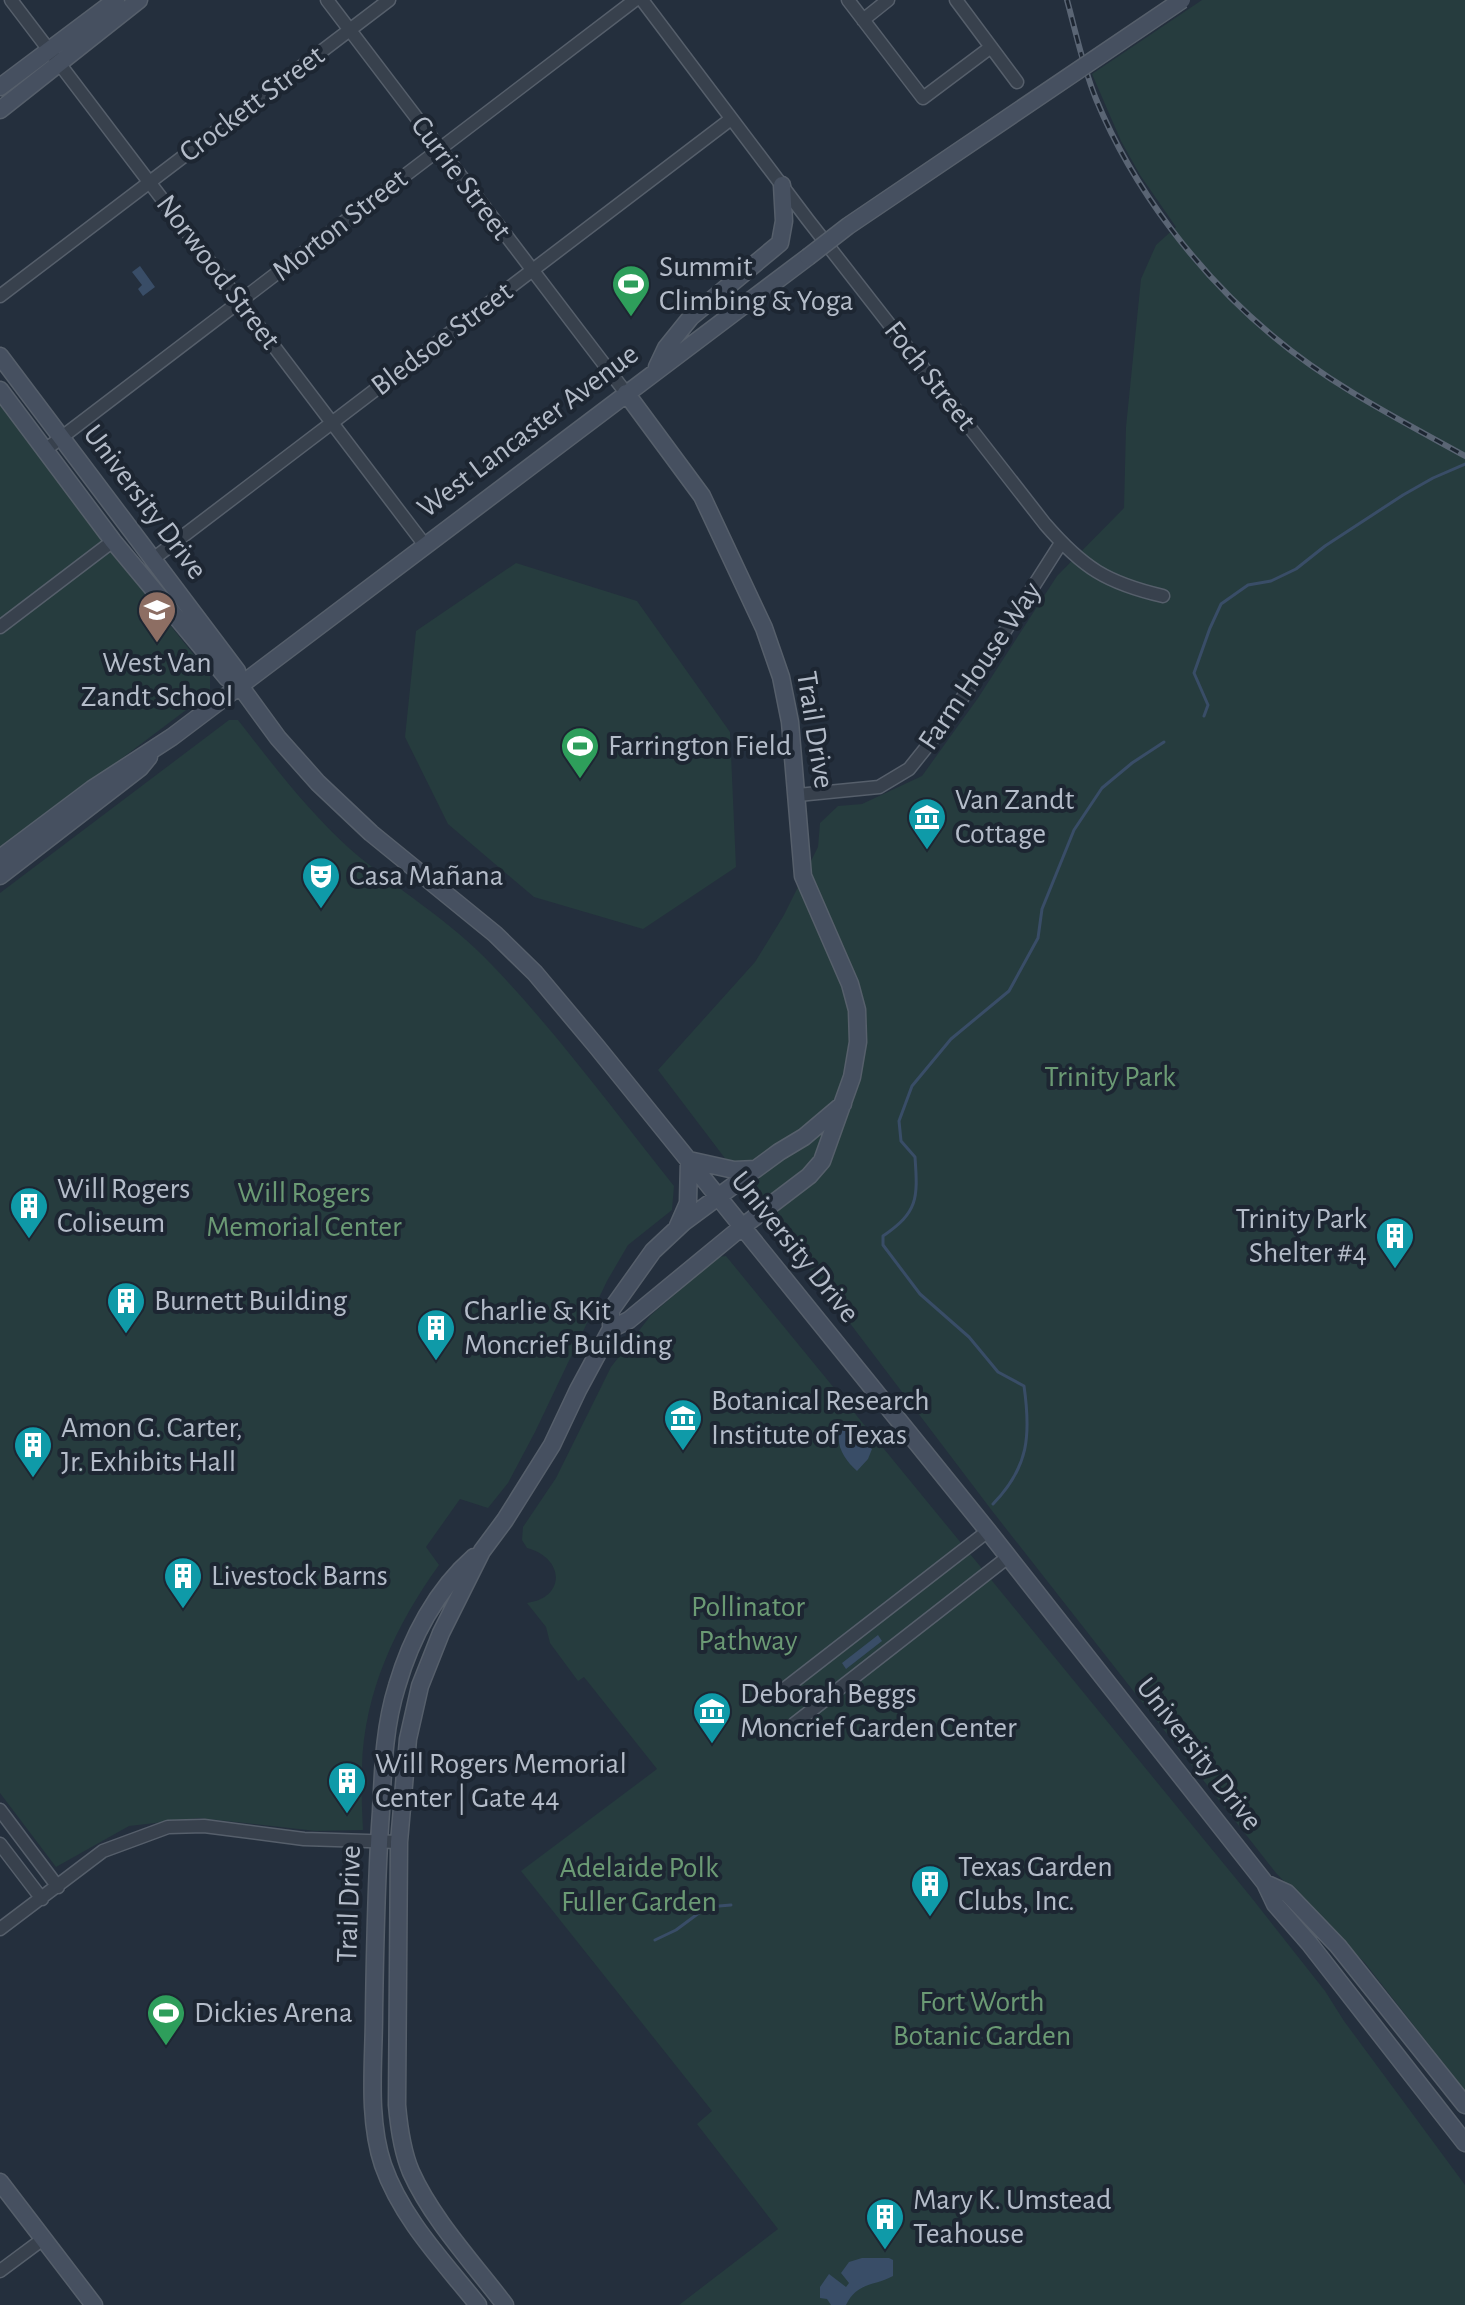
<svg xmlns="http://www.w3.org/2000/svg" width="1465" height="2305" font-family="'Alegreya Sans',sans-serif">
	<rect width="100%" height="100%" fill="#242f3d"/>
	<path fill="#263c3e" d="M1202 0H1465V2091L1365 1963 1276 1873 993 1512 658 1070 755 962 784 915 818 847 820 823 838 806 862 804 922 776 978 698 1057 576 1124 508 1126 427 1141 279 1156 245 1176 227 1140 175 1121 141 1092 74Z
		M0 403 102 540 210 675V692L0 850Z
		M516 563 637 601 730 732 736 867 643 929 534 897 448 824 405 737 416 631Z
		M229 720H238C273 765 308 811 350 849 396 889 450 920 492 965 558 1034 615 1112 674 1186L672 1210 628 1245 607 1281 535 1432 508 1483 488 1508 460 1499 426 1547 439 1565C396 1625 364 1692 362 1767 361 1788 362 1809 363 1830L316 1831 199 1818 129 1826 56 1867 0 1793V893Z
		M726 1256 1251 1897 1325 1991 1344 2021 1465 2185V2305H679L778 2229 697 2124 712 2111 521 1871 657 1769 584 1677 578 1681 550 1643 546 1627 527 1603C566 1598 565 1558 527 1548L522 1540 523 1527 556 1478 611 1367 651 1315 718 1257Z"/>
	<path fill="#394d67" d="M140 266 155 287 143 296 138 289 142 285 132 272Z
		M840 1429H848L872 1449 868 1459 857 1471C845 1460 835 1446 840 1429Z
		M878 1635 882 1641 846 1669 842 1663Z
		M862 2258H889L893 2260V2276C875 2286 857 2282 846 2305H831L827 2299 820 2298V2287L829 2274 846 2287 849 2283 841 2273 849 2262Z"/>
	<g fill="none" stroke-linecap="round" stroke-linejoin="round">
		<path stroke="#394d67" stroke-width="3" d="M1204 716 1208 705 1194 673 1210 628 1221 604 1248 585 1271 581 1296 569 1325 546 1403 495 1433 478 1465 464
			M993 1504C1029 1467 1031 1435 1024 1386L998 1372 969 1337 920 1294 883 1245V1236C918 1212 918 1199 915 1157L901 1141 899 1121 912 1086 951 1039 1009 991 1038 938 1042 909 1074 830 1102 788 1132 763 1164 742
			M655 1940 676 1930 707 1907 731 1905"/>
		<g stroke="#565f6b" stroke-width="15">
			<path id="street" d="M11 0 424 544
				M327 0 626 393
				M642 0 808 220 1045 524C1083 568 1107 583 1163 596
				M848 0 923 98 991 47
				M956 0 1017 82
				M863 20 888 0
				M0 296 389 0
				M45 450 635 0
				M153 559 731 119
				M0 627 113 541
				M798 795 879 787 909 769 949 719 1061 543
				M774 1697 988 1531
				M794 1724 1008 1557
				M0 1810 58 1887
				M0 1844 42 1899
				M0 1929 103 1851 168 1827 204 1826 304 1839 399 1842
				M0 2271 43 2239"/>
		</g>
		<g stroke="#565f6b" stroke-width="19">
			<path id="secondary" d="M0 87 116 0
				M0 110 139 0
				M0 356 237 671 240 686 278 738 318 783 371 833 495 934 535 973 597 1047 988 1531 1265 1883 1275 1904 1309 1943 1465 2143
				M657 367 666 348 691 317 780 243 784 221 782 185
				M0 390 113 541 227 678 240 686
				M0 858 92 789 172 737 808 257
				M0 876 140 768 149 757
				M689 1160 734 1170 756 1169
				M677 1228 688 1203 689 1160
				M611 1329 629 1320 742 1227 809 1176 822 1161 852 1077 858 1042 857 1010 850 984 803 876 790 722 781 677 764 628 702 496 626 393
				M474 1557C436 1590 411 1638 397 1686 384 1727 383 1770 381 1812 376 1879 375 1946 374 2013 374 2062 367 2117 383 2165 402 2219 443 2261 478 2305
				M1265 1883 1287 1893 1338 1946 1465 2105
				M0 2182 94 2305
				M505 2305C474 2264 432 2219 411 2172 402 2151 399 2128 397 2105L399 1842 408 1739 420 1686 441 1633 482 1551 505 1520 552 1445 578 1390 611 1329V1310L653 1251 684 1222 779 1152 804 1137 843 1104"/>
		</g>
		<use href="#street" stroke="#38414d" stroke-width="12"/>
		<use href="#secondary" stroke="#465060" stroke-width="16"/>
		<g stroke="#5a6574" stroke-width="6">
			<path id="rail" d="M1067 0C1076 33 1083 67 1096 99 1133 189 1199 275 1274 337 1331 385 1400 420 1465 456"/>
		</g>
		<use href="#rail" stroke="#1d2632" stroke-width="3" stroke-dasharray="9" stroke-linecap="butt"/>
		<g stroke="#565f6b" stroke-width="19" stroke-linecap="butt">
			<path id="secondary-bridge" d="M808 257 848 226 1182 0"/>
		</g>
		<use href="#secondary-bridge" stroke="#465060" stroke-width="16"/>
	</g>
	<defs>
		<g id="stadium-pin" transform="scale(2)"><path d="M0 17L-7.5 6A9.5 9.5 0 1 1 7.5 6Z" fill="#2e9e5b" stroke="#1d2632"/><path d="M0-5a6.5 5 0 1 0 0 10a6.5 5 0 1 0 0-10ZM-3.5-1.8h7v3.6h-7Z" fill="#fff"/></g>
		<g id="school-pin" transform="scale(2)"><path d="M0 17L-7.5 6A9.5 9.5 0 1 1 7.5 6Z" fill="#8d6e63" stroke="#1d2632"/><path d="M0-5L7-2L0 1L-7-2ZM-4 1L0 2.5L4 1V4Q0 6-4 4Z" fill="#fff"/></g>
		<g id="museum-pin" transform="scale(2)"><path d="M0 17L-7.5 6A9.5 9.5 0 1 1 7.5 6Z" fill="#0f9aa8" stroke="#1d2632"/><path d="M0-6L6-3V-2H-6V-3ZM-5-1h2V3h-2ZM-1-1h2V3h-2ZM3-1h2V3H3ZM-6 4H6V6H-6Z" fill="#fff"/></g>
		<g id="theatre-pin" transform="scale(2)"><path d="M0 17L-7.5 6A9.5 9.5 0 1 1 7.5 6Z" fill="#0f9aa8" stroke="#1d2632"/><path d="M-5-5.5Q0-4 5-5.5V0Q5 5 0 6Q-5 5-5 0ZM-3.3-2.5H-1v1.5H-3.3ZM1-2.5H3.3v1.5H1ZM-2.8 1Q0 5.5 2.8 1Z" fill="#fff"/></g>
		<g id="building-pin" transform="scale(2)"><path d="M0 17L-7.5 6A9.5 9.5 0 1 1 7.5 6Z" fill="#0f9aa8" stroke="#1d2632"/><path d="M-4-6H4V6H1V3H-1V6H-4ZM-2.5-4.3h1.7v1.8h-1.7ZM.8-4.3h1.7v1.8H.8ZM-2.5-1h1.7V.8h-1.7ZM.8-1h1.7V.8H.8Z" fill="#fff"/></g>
	</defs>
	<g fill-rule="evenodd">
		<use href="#stadium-pin" x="631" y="284"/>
		<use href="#school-pin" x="157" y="610"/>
		<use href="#stadium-pin" x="580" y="746"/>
		<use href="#museum-pin" x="927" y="817"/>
		<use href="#theatre-pin" x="321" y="876"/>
		<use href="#building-pin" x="29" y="1206"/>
		<use href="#building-pin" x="1395" y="1236"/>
		<use href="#building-pin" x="126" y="1301"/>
		<use href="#building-pin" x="436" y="1328"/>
		<use href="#museum-pin" x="683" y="1418"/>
		<use href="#building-pin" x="33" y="1445"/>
		<use href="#building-pin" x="183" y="1576"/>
		<use href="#museum-pin" x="712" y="1711"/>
		<use href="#building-pin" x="347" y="1781"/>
		<use href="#building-pin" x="930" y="1884"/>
		<use href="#stadium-pin" x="166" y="2013"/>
		<use href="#building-pin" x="885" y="2217"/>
	</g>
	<g text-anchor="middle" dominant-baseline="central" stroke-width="8" stroke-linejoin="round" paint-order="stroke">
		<g font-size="30" fill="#b4bcc9" stroke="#1d2632">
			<text transform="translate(252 104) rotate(-37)">Crockett Street</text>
			<text transform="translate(461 178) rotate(53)">Currie Street</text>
			<text transform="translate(340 225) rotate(-38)">Morton Street</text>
			<text transform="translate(218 272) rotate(53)">Norwood Street</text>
			<text transform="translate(442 339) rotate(-37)">Bledsoe Street</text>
			<text transform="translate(930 376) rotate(52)">Foch Street</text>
			<text transform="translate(528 431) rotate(-37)">West Lancaster Avenue</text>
			<text transform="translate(145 502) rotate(53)">University Drive</text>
			<text transform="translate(980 666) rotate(-56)">Farm House Way</text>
			<text transform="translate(815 730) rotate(81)">Trail Drive</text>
			<text transform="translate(795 1247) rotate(51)">University Drive</text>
			<text transform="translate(1199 1754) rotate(52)">University Drive</text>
			<text transform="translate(349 1904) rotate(-88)">Trail Drive</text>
		</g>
		<g font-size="30" fill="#b4bcc9" stroke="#1d2632" text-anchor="start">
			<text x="659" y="267">Summit<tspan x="659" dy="34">Climbing &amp; Yoga</tspan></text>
			<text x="157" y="663" text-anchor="middle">West Van<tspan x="157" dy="34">Zandt School</tspan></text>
			<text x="608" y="746">Farrington Field</text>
			<text x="955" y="800">Van Zandt<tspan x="955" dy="34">Cottage</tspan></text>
			<text x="349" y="876">Casa Mañana</text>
			<text x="57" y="1189">Will Rogers<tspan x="57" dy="34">Coliseum</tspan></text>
			<text x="1367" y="1219" text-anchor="end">Trinity Park<tspan x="1367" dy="34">Shelter #4</tspan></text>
			<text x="154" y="1301">Burnett Building</text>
			<text x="464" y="1311">Charlie &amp; Kit<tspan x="464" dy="34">Moncrief Building</tspan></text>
			<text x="711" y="1401">Botanical Research<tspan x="711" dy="34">Institute of Texas</tspan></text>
			<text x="61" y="1428">Amon G. Carter,<tspan x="61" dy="34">Jr. Exhibits Hall</tspan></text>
			<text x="211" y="1576">Livestock Barns</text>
			<text x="740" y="1694">Deborah Beggs<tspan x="740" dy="34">Moncrief Garden Center</tspan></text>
			<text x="375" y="1764">Will Rogers Memorial<tspan x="375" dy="34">Center | Gate 44</tspan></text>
			<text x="958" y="1867">Texas Garden<tspan x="958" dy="34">Clubs, Inc.</tspan></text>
			<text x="194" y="2013">Dickies Arena</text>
			<text x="913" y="2200">Mary K. Umstead<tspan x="913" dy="34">Teahouse</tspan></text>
		</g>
		<g font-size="30" fill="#6b9a74" stroke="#1d2632">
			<text x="1110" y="1077">Trinity Park</text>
			<text x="304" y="1193">Will Rogers<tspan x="304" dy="34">Memorial Center</tspan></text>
			<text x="748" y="1607">Pollinator<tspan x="748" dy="34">Pathway</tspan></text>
			<text x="639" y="1868">Adelaide Polk<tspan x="639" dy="34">Fuller Garden</tspan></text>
			<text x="982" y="2002">Fort Worth<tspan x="982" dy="34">Botanic Garden</tspan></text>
		</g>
	</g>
</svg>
